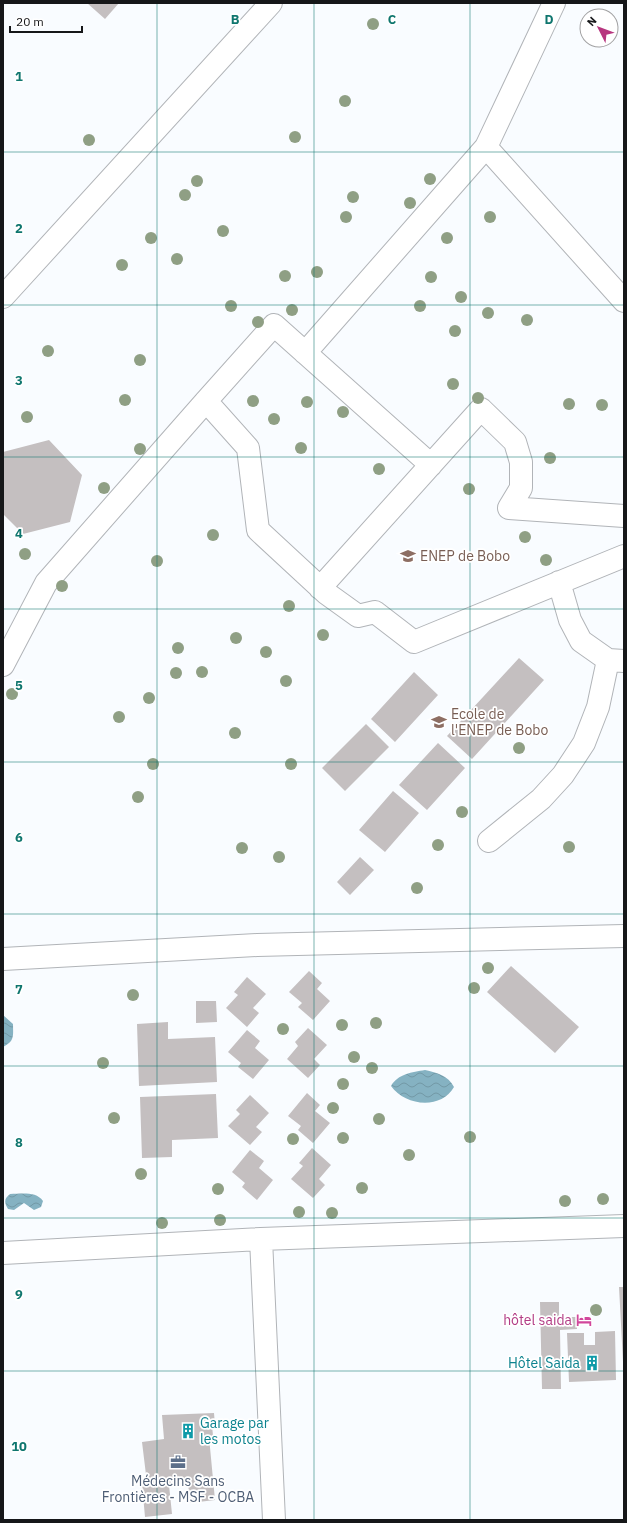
<svg xmlns="http://www.w3.org/2000/svg" width="627" height="1523" font-family="'IBM Plex Sans',sans-serif">
	<defs>
		<pattern id="water-waves" width="16" height="10" patternUnits="userSpaceOnUse"><rect width="16" height="10" fill="#85b2c2"/><path d="M0 5q4-4 8 0t8 0" fill="none" stroke="#7298a6"/></pattern>
	</defs>
	<rect width="100%" height="100%" fill="#f9fcff"/>
	<path fill="url(#water-waves)" d="M3 1015 13 1024C13 1036 15 1041 3 1047Z
		M425 1070C437 1073 448 1075 454 1087 441 1110 405 1106 391 1086 398 1074 412 1072 425 1070Z
		M10 1194C21 1194 36 1191 43 1201L41 1207 34 1210 24 1203 14 1210 8 1209C4 1202 4 1199 10 1194Z"/>
	<path fill="#c4bfc0" d="M87 3H119L105 19Z
		M49 440 82 475 70 522 23 534 3 514V452Z
		M519 658 544 680 472 759 447 736Z
		M414 672 438 695 395 742 371 719Z
		M366 724 389 747 345 791 322 768Z
		M438 743 465 768 427 810 399 785Z
		M393 791 419 813 385 852 359 830Z
		M360 857 374 870 350 895 337 882Z
		M511 966 579 1027 555 1053 487 992Z
		M309 971 322 983 317 989 330 1001 313 1020 298 1007 302 1003 289 992Z
		M247 977 266 994 253 1008 259 1013 247 1027 226 1008 238 995 234 992Z
		M196 1001H216L217 1022 196 1023Z
		M168 1022V1039L215 1037 217 1082 139 1086 137 1024Z
		M308 1028 327 1045 314 1059 320 1065 308 1078 287 1059 298 1046 295 1042Z
		M247 1030 260 1041 255 1048 269 1060 253 1079 238 1067 241 1063 228 1052Z
		M307 1093 320 1105 315 1111 330 1123 313 1143 298 1130 301 1126 288 1116Z
		M216 1094 218 1138 172 1140V1157L142 1158 140 1097Z
		M250 1095 269 1113 256 1127 262 1132 250 1145 228 1126 240 1114 236 1110Z
		M312 1148 331 1165 319 1179 325 1185 313 1198 291 1179 303 1166 299 1163Z
		M250 1150 264 1161 259 1168 273 1180 257 1200 242 1187 245 1183 232 1172Z
		M619 1287H624V1362H623Z
		M540 1302H559V1317H577V1329L560 1330 561 1389H542Z
		M615 1331 616 1380 569 1382 567 1333H584V1345H595V1332Z
		M214 1413 215 1425H212L213 1436 209 1437 215 1500 190 1503 188 1483 169 1485 172 1514 145 1517 142 1484 147 1483 142 1442 164 1439 162 1415Z"/>
	<g fill="none" stroke-linecap="round" stroke-linejoin="round">
		<g stroke="#b1b4b8" stroke-width="24">
			<path id="minor" d="M486 147 624 301
				M3 297 271 3
				M305 353 486 147 554 3
				M206 401 248 448 258 530 326 593 358 616 375 612 414 642 624 556
				M559 582 570 620 581 641 608 660 624 661
				M320 588 481 409 515 442 521 462V488L509 508 624 516
				M3 665 46 583 206 401 274 325 431 465
				M489 841 541 799 563 775 584 743 598 707 608 660
				M3 959 257 945 624 936
				M261 1239 274 1520
				M3 1253 261 1239 624 1226"/>
		</g>
		<use href="#minor" stroke="#fff" stroke-width="22"/>
	</g>
	<g fill="#8f9f84">
		<circle cx="373" cy="24" r="6"/>
		<circle cx="345" cy="101" r="6"/>
		<circle cx="295" cy="137" r="6"/>
		<circle cx="89" cy="140" r="6"/>
		<circle cx="430" cy="179" r="6"/>
		<circle cx="197" cy="181" r="6"/>
		<circle cx="185" cy="195" r="6"/>
		<circle cx="353" cy="197" r="6"/>
		<circle cx="410" cy="203" r="6"/>
		<circle cx="346" cy="217" r="6"/>
		<circle cx="490" cy="217" r="6"/>
		<circle cx="223" cy="231" r="6"/>
		<circle cx="151" cy="238" r="6"/>
		<circle cx="447" cy="238" r="6"/>
		<circle cx="177" cy="259" r="6"/>
		<circle cx="122" cy="265" r="6"/>
		<circle cx="317" cy="272" r="6"/>
		<circle cx="285" cy="276" r="6"/>
		<circle cx="431" cy="277" r="6"/>
		<circle cx="461" cy="297" r="6"/>
		<circle cx="231" cy="306" r="6"/>
		<circle cx="420" cy="306" r="6"/>
		<circle cx="292" cy="310" r="6"/>
		<circle cx="488" cy="313" r="6"/>
		<circle cx="527" cy="320" r="6"/>
		<circle cx="258" cy="322" r="6"/>
		<circle cx="455" cy="331" r="6"/>
		<circle cx="48" cy="351" r="6"/>
		<circle cx="140" cy="360" r="6"/>
		<circle cx="453" cy="384" r="6"/>
		<circle cx="478" cy="398" r="6"/>
		<circle cx="125" cy="400" r="6"/>
		<circle cx="253" cy="401" r="6"/>
		<circle cx="307" cy="402" r="6"/>
		<circle cx="569" cy="404" r="6"/>
		<circle cx="602" cy="405" r="6"/>
		<circle cx="343" cy="412" r="6"/>
		<circle cx="27" cy="417" r="6"/>
		<circle cx="274" cy="419" r="6"/>
		<circle cx="301" cy="448" r="6"/>
		<circle cx="140" cy="449" r="6"/>
		<circle cx="550" cy="458" r="6"/>
		<circle cx="379" cy="469" r="6"/>
		<circle cx="104" cy="488" r="6"/>
		<circle cx="469" cy="489" r="6"/>
		<circle cx="213" cy="535" r="6"/>
		<circle cx="525" cy="537" r="6"/>
		<circle cx="25" cy="554" r="6"/>
		<circle cx="546" cy="560" r="6"/>
		<circle cx="157" cy="561" r="6"/>
		<circle cx="62" cy="586" r="6"/>
		<circle cx="289" cy="606" r="6"/>
		<circle cx="323" cy="635" r="6"/>
		<circle cx="236" cy="638" r="6"/>
		<circle cx="178" cy="648" r="6"/>
		<circle cx="266" cy="652" r="6"/>
		<circle cx="202" cy="672" r="6"/>
		<circle cx="176" cy="673" r="6"/>
		<circle cx="286" cy="681" r="6"/>
		<circle cx="12" cy="694" r="6"/>
		<circle cx="149" cy="698" r="6"/>
		<circle cx="119" cy="717" r="6"/>
		<circle cx="235" cy="733" r="6"/>
		<circle cx="519" cy="748" r="6"/>
		<circle cx="153" cy="764" r="6"/>
		<circle cx="291" cy="764" r="6"/>
		<circle cx="138" cy="797" r="6"/>
		<circle cx="462" cy="812" r="6"/>
		<circle cx="438" cy="845" r="6"/>
		<circle cx="569" cy="847" r="6"/>
		<circle cx="242" cy="848" r="6"/>
		<circle cx="279" cy="857" r="6"/>
		<circle cx="417" cy="888" r="6"/>
		<circle cx="488" cy="968" r="6"/>
		<circle cx="474" cy="988" r="6"/>
		<circle cx="133" cy="995" r="6"/>
		<circle cx="376" cy="1023" r="6"/>
		<circle cx="342" cy="1025" r="6"/>
		<circle cx="283" cy="1029" r="6"/>
		<circle cx="354" cy="1057" r="6"/>
		<circle cx="103" cy="1063" r="6"/>
		<circle cx="372" cy="1068" r="6"/>
		<circle cx="343" cy="1084" r="6"/>
		<circle cx="333" cy="1108" r="6"/>
		<circle cx="114" cy="1118" r="6"/>
		<circle cx="379" cy="1119" r="6"/>
		<circle cx="470" cy="1137" r="6"/>
		<circle cx="343" cy="1138" r="6"/>
		<circle cx="293" cy="1139" r="6"/>
		<circle cx="409" cy="1155" r="6"/>
		<circle cx="141" cy="1174" r="6"/>
		<circle cx="362" cy="1188" r="6"/>
		<circle cx="218" cy="1189" r="6"/>
		<circle cx="603" cy="1199" r="6"/>
		<circle cx="565" cy="1201" r="6"/>
		<circle cx="299" cy="1212" r="6"/>
		<circle cx="332" cy="1213" r="6"/>
		<circle cx="220" cy="1220" r="6"/>
		<circle cx="162" cy="1223" r="6"/>
		<circle cx="596" cy="1310" r="6"/>
	</g>
	<path fill="none" stroke="#0f766e" stroke-width="1" stroke-opacity="0.55" d="M157 3V1520M314 3V1520M470 3V1520M3 152H624M3 305H624M3 457H624M3 609H624M3 762H624M3 914H624M3 1066H624M3 1218H624M3 1371H624"/>
	<defs>
		<g id="university-bare" transform="scale(1.2)"><path d="M0-5L7-2L0 1L-7-2ZM-4 1L0 2.5L4 1V4Q0 6-4 4Z" fill="#8d6e63" stroke="#fff" stroke-width="2.5" paint-order="stroke"/></g>
		<g id="school-bare" transform="scale(1.2)"><path d="M0-5L7-2L0 1L-7-2ZM-4 1L0 2.5L4 1V4Q0 6-4 4Z" fill="#8d6e63" stroke="#fff" stroke-width="2.5" paint-order="stroke"/></g>
		<g id="hotel-bare" transform="scale(1.2)"><path d="M-6-4.5h1.5V1H6V5H4.5V3h-9V5H-6ZM-4 0a1.8 1.8 0 1 1 3.6 0ZM.5 0V-2.5h3Q6-2.5 6 0Z" fill="#d1479c" stroke="#fff" stroke-width="2.5" paint-order="stroke"/></g>
		<g id="building-bare" transform="scale(1.2)"><path d="M-4-6H4V6H1V3H-1V6H-4ZM-2.5-4.3h1.7v1.8h-1.7ZM.8-4.3h1.7v1.8H.8ZM-2.5-1h1.7V.8h-1.7ZM.8-1h1.7V.8H.8Z" fill="#0f9aa8" stroke="#fff" stroke-width="2.5" paint-order="stroke"/></g>
		<g id="office-bare" transform="scale(1.2)"><path d="M-6-3h4V-5.5h4V-3h4V5H-6ZM-1-4.5V-3h2v-1.5ZM-6 0V1H6V0Z" fill="#5c6f8a" stroke="#fff" stroke-width="2.5" paint-order="stroke"/></g>
	</defs>
	<g fill-rule="evenodd">
		<use href="#university-bare" x="408" y="556"/>
		<use href="#school-bare" x="439" y="722"/>
		<use href="#hotel-bare" x="584" y="1320"/>
		<use href="#building-bare" x="592" y="1363"/>
		<use href="#building-bare" x="188" y="1431"/>
		<use href="#office-bare" x="178" y="1462"/>
	</g>
	<g text-anchor="middle" dominant-baseline="central" stroke-width="3.5" stroke-linejoin="round" paint-order="stroke">
		<g font-size="14" fill="#785e54" stroke="#fff" text-anchor="start">
			<text x="420" y="556">ENEP de Bobo</text>
			<text x="451" y="714">Ecole de<tspan x="451" dy="16">l'ENEP de Bobo</tspan></text>
		</g>
		<g font-size="14" fill="#b23c85" stroke="#fff" text-anchor="end">
			<text x="572" y="1320">hôtel saida</text>
		</g>
		<g font-size="14" fill="#0d838f" stroke="#fff" text-anchor="end">
			<text x="580" y="1363">Hôtel Saida</text>
			<text x="200" y="1423" text-anchor="start">Garage par<tspan x="200" dy="16">les motos</tspan></text>
		</g>
		<g font-size="14" fill="#4e5e75" stroke="#fff">
			<text x="178" y="1481">Médecins Sans<tspan x="178" dy="16">Frontières - MSF - OCBA</tspan></text>
		</g>
	</g>
	<g font-size="13" text-anchor="middle" font-weight="bold" fill="#0f766e" stroke="#fff" stroke-width="3.5" stroke-linejoin="round" paint-order="stroke">
		<text x="235" y="24">B</text>
		<text x="392" y="24">C</text>
		<text x="549" y="24">D</text>
		<text x="19" y="81">1</text>
		<text x="19" y="233">2</text>
		<text x="19" y="385">3</text>
		<text x="19" y="538">4</text>
		<text x="19" y="690">5</text>
		<text x="19" y="842">6</text>
		<text x="19" y="994">7</text>
		<text x="19" y="1147">8</text>
		<text x="19" y="1299">9</text>
		<text x="19" y="1451">10</text>
	</g>
	<rect width="627" height="1523" fill="none" stroke="#161719" stroke-width="8"/>
	<g transform="translate(599 28) rotate(312)"><circle r="19" fill="#ffffff" stroke="#a2a2a3"/>
	<path d="M0-3L7 15L0 10L-7 15Z" fill="#b7367f"/>
	<text y="-6" font-size="11" font-weight="bold" text-anchor="middle" fill="#161719">N</text>
	</g>
	<path d="M10 26v6h72v-6" fill="none" stroke="#161719" stroke-width="2"/>
	<text x="16" y="26" font-size="12" fill="#161719" stroke="#ffffff" stroke-width="3" paint-order="stroke">20 m</text>
</svg>
